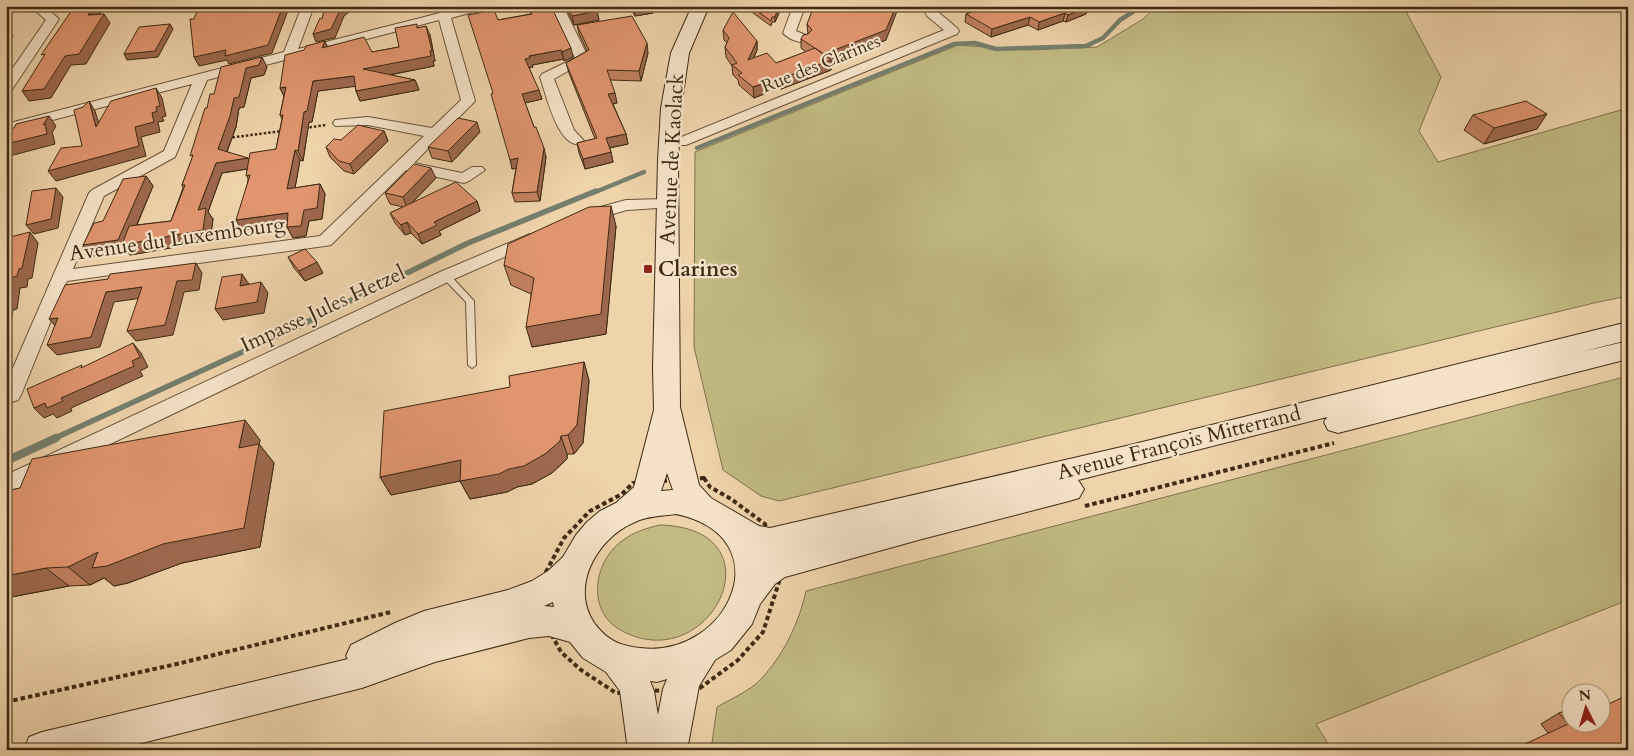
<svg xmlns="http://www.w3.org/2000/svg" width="1634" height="756" font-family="Cardo,serif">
	<rect width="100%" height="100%" fill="#efd3ab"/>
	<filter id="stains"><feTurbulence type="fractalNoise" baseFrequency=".004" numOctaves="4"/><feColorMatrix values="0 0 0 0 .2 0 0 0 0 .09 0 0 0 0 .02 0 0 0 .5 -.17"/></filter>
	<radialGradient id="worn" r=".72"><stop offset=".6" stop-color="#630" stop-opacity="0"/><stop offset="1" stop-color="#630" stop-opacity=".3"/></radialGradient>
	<path fill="#c1ba83" stroke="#80724c" d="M1157 6H1403L1441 77 1419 131 1438 162 1628 108V296L1594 303 779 501 761 496 723 470 694 347 695 152 958 45 1029 50 1097 47 1143 19Z
		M1628 376V600L1316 724 1332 750H711L717 707C729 700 751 690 760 680 783 656 799 623 806 591Z
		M660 525C782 528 713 676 624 632 586 614 592 563 622 541 633 532 647 528 660 525Z"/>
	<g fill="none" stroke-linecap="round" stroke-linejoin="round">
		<path stroke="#757f6c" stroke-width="4.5" d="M697 148 954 44 975 43 996 49 1086 46 1103 38 1120 20 1142 6
			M593 193 644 172"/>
		<path stroke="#757f6c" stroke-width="5.5" d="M53 439 297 327 468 243 596 191"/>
		<path stroke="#757f6c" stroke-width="8" d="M6 461 56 438"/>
		<g stroke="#6a543a" stroke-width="2">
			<path id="lane" d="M446 273 449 274 474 301 476 365 472 368 468 365 466 302 443 278 442 276 443 274Z"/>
		</g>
		<g stroke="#6a543a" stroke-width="2">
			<path id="street" d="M30 6H44L59 19 11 91 6 92V78L46 20Z
				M302 6H314L298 49 440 13 437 6H449L452 10 465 6H486L484 9 451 18 475 101 414 163 462 173 472 167H482L485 170 469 181 464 183 406 170 331 245 325 246 67 281 21 395 18 400 6 404V384L89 193 92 190 164 151 192 84 6 132V124L284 52ZM439 20 461 100 432 128 368 117 335 120 333 123 335 126 368 125 424 136 320 236 73 269 104 196 175 157 207 80 285 60H294L295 58Z
				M551 6H563L589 59 554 79 574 130 584 141 582 144C558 150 546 94 540 77L542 74 575 58Z
				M793 6H805L796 31 808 36 810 39 808 42C801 44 788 39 783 33Z
				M923 6H935L937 11 957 28 959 31 957 34 686 145H664L662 142 664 139 679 138 944 30 927 16Z
				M667 199 673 201 675 204 673 207 627 210 588 221 582 220 580 216 582 212 626 200Z
				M530 234 536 235 538 239 536 243 452 280 6 494V475L440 272Z"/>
		</g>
		<g stroke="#3e2a14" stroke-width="2">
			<path id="secondary" d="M692 6H709L689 53 681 108 678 160 680 407 699 485 711 498 759 526 770 528 1126 446 1628 322V340L1581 352 1628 341V359L1338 433 1328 430 1324 422 1327 417 1078 480 1084 489 1079 498 1069 501 922 539 785 577 775 584 760 604 752 624 731 650 715 660 699 686 687 750H628L620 691 606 672 583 658 570 642 549 636 529 638 435 662 362 688 114 750H24L29 737 42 732 348 659 346 656 351 645 395 623 424 611 508 590 532 581 548 571 563 557 576 535 587 522 600 511 616 503 634 487 654 410 653 368 658 160 661 108 671 53ZM667 473 673 490 661 491ZM676 514C784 537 728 659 640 648 624 646 612 643 600 630 566 594 594 539 635 522 647 516 663 516 676 514ZM553 602 554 607 544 606ZM667 679 663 689 658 715 654 691 650 681 657 682Z"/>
		</g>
		<path stroke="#3e2a14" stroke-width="2.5" stroke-dasharray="2.5 2" stroke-linecap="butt" d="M305 128 326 125
			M228 138 282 131"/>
		<path stroke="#3e2a14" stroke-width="4" stroke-dasharray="4.5 3" stroke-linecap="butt" d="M704 478 710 487 731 499 765 524 779 582 763 632 738 660 700 688 616 693 581 670 561 652 549 630 546 572 564 538 590 511 622 494 633 483Z
			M1085 506 1334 443
			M6 702 181 663 391 612"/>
		<use href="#lane" fill="#f5e2c8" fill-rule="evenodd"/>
		<use href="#street" fill="#f5e2c8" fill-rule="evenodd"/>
		<use href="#secondary" fill="#f5e2c8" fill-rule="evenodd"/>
	</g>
	<path fill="#c1805f" stroke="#3e2a14" d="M388 6H409L389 8Z
		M528 6H551L573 57 564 61V59L532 65 533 67 529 68 542 99 525 103 534 127 546 157 540 201 515 202 512 193 516 168 512 169 498 20 531 14Z
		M565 6H594L597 11 599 20 574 25Z
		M629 6H652L653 13 635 16Z
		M748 6H782L775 22H772L771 26 749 10Z
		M958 6H1002L993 9 998 12 1088 7 1086 14 1066 22 1063 21 1038 30 1028 25 991 37 965 22 966 14 969 13Z
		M807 24 886 40 831 61V70L781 89 779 88 754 98 739 85 738 80 733 75 732 66 726 57 725 47 727 43 724 40 723 30 757 41V50L754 57 776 63 806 52 801 48V39L808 34Z
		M577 25 648 53 641 81 610 80 617 103 613 104 626 134 628 144 610 148 613 162 585 169 579 153 577 143 595 139 569 73 566 63 587 51 579 34Z
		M418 27 430 35 435 61H433L434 66 390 75 415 80 419 90 360 101 356 91 355 86 318 91 312 122H309L303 161 300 160 295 188 320 184 325 194 322 219 309 221 306 236 293 238 287 227 288 224 242 230 248 180 247 169 222 173 208 212 213 219 210 241 130 255 126 251 92 256 83 245 103 221 146 176 153 186 137 225 171 221 183 188 182 185 192 159 207 108 214 94 267 67 264 75 251 78 244 107 239 108 236 127 227 152 249 160 276 149 282 119 280 115 284 96 280 88 327 46 372 52 399 47Z
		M1473 115 1537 129 1484 144 1464 130Z
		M384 131 388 141 354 174 344 171 330 157 326 147 341 140Z
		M480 132 452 162 432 158 428 147Z
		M436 178 412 203 477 201 480 211 439 231 441 235 422 244 411 233 405 235 395 223 390 213 403 207 390 204 385 193Z
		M616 226 606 334 532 347 531 294 511 285 504 265Z
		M288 257 323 273 305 281 294 268Z
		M584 362 589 381 583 443 574 454H567V459L552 473 532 484 517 487 507 492 470 499 460 481 391 495 380 477 510 387Z
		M260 440 259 444 274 463 260 547 182 563 128 583 114 586 104 578 90 585 69 586 6 598V491Z
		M1628 695V746L1625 743 1548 733 1541 724 1559 713 1572 724Z"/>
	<path fill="#9d684e" stroke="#3e2a14" d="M94 6H96L101 14 88 15Z
		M283 6H288L289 8 272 53 229 64 227 60 199 66 194 57Z
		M342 6H357L344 16 335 38 316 42 313 34Z
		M636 6H652L653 13 635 16 634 7Z
		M779 6H782L775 22V17Z
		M896 6H899L886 40 831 61V70L781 89 780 79 824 54Z
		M990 6H1002L992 9 988 14Z
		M1088 7 1086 14 1066 22 1068 15Z
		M597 11 599 20 574 25 572 16Z
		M1065 13 1063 21 1038 30 1039 22Z
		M104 14 110 23 86 64 71 65 51 98 29 101 22 91 65 56Z
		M1030 17 1028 25 991 37 992 29Z
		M170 24 173 29 158 57 127 60 124 54Z
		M7 26 13 36 6 46V27Z
		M426 26 430 35 435 61H433L434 66 367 79 363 69 430 51Z
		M325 41 329 51 322 48Z
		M757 41V50L749 70 748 60Z
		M647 43 648 53 641 81 639 71Z
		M571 48 573 57 564 61 562 52Z
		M561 50 564 59 532 65 533 67 527 68 525 59 529 56Z
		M262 57 267 67 264 75 251 78 244 107 239 108 236 127 224 159 218 149 234 98 246 68Z
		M354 76 358 86 318 91 312 122H309L303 161 298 151 304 112 313 81Z
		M779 78V88L754 98 753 87Z
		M415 80 419 90 360 101 356 91Z
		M286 87 285 98 280 88Z
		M156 88 162 98 166 116 162 117 164 121 158 122 160 132 141 137 146 156 56 181 48 171 135 127 152 113 156 107Z
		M539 90 542 99 525 103 522 94Z
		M615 93 617 103 610 104 608 94Z
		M89 101 95 111 103 137 96 127Z
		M1547 114 1537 129 1484 144 1494 128Z
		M49 116 56 126 52 133 53 135 55 144 6 157V144L43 125Z
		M477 122 480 132 452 162 448 151Z
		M384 131 388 141 354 174 350 164Z
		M626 134 628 144 608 148 606 138Z
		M544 148 546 157 540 201 537 192Z
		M295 150 300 160 293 199 287 189Z
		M611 152 613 162 585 169 583 159Z
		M248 158 254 168 222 173 208 212 213 219 210 241 130 255 126 251 92 256 83 245 146 176 153 186 129 243 198 210 216 163Z
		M518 158 521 167 512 169 510 160Z
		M431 168 436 178 407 208 403 197Z
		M320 184 325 194 322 219 309 221 306 236 293 238 287 227 304 210Z
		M56 188 63 197 58 228 34 234 26 225Z
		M477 201 480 211 439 231 441 235 422 244 418 234 434 222Z
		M611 206 616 226 606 334 532 347 526 327Z
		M288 213 294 223 242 230 236 220Z
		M407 222 411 233 405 235 401 225Z
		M30 232 38 243 32 278 28 279 27 287 20 288 17 309 13 310 12 317 6 318V299L10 278 19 269Z
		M317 262 323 273 305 281 299 271Z
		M196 263 202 273 199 290 184 292 173 335 136 341 127 331Z
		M242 274 249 284 240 286Z
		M261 282 268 293 264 313 223 320 215 309Z
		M142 287 149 297 114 302 100 347 57 355 47 345 106 292Z
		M58 318V329L49 319Z
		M133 343 141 353 148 367 140 371 143 376 71 408 72 411 57 418 53 414 44 418 34 408 45 403 61 398 132 361Z
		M584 362 589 381 583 443 574 454 568 435Z
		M245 420 260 440 259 444 274 463 260 547 182 563 128 583 114 586 104 578 90 585 68 567 239 448Z
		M561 436 567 454V459L552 473 532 484 517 487 507 492 470 499 460 481Z
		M461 460 470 479 391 495 380 477Z
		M46 568 69 586 6 598V576Z
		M1628 741 1611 750H1609Z"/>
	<path fill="#e0956f" stroke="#3e2a14" d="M94 6 88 15 104 14 79 54 65 56 44 89 22 91 45 54 41 55 74 7Z
		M216 6H283L268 45 225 56 226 50 194 57 190 19H194L197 11 214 10Z
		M325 6H342L341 8 331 29 313 34 320 18 322 19Z
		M529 6H551L571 48 562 52 561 50 529 56 530 58 525 59 539 90 522 94 534 127H536L544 148 537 192 512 193 518 158 510 160 491 94 493 93 468 15 494 10 498 20 532 14Z
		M568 6H594L597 11 572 16Z
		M750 6H779L775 17H772L771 21Z
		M814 6H896L886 30 824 54 801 39 803 35 808 34 812 30 807 24Z
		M972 6H990L998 12 1019 6 1088 7 1068 15 1065 13 1039 22 1030 17 992 29 966 14 978 10Z
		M733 12 757 41 748 60 767 53 776 63 815 48 831 60 780 79 779 78 753 87 738 75 742 73 732 65 737 63 725 47 729 38 723 30Z
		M632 16 647 43 639 71 607 70 615 93 608 94 626 134 606 138 611 152 583 159 577 143 597 138 566 63 589 50 577 25Z
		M170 24 155 51 124 54 139 27Z
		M417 24V28L426 26 432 51H430L431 56 363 69 415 80 356 91 354 76 313 81 307 111 304 112 298 151 295 150 287 189 320 184 317 208 304 210 301 226 287 227 288 213 236 220 250 175 246 176 250 153 276 149 283 115H280L286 87 280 88 285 55 304 50 306 46 325 41 322 48 364 37 372 52 399 47 395 28Z
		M262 57 259 65 246 68 239 97 234 98 230 116 218 149 248 158 216 163 198 210 206 208 203 230 122 245 129 226 171 221 185 185H182L193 155 190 156 205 108H207L210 94H214L221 67Z
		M156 88 160 106 156 107 157 111 152 113 154 122 135 127 139 146 48 171 61 148 82 146 74 110 83 107 89 101 96 127 111 101Z
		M1526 101 1547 114 1494 128 1473 115Z
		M49 116 43 125 45 124 47 134 6 144V129L14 128 16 124Z
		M458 118 477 122 448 151 428 147Z
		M358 125 384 131 350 164 339 161 326 147 334 139 341 140Z
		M414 164 431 168 403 197 385 193Z
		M146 176 118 240 83 245 94 223 103 221 123 179Z
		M456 182 477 201 434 222 437 225 418 234 407 222 401 225 390 213Z
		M56 188 51 219 26 225 32 191Z
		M611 206 601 314 526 327 534 278 504 265 508 244 589 207Z
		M30 232 22 268 19 269 17 276 10 278 6 299V238Z
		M305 249 317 262 299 271 288 257Z
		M196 263 192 280 177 281 165 325 127 331 142 287 106 292 91 337 47 345 58 318 49 319 65 285 108 279 110 274Z
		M242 274 240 286 261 282 257 302 215 309 222 277Z
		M133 343 140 357 132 361 134 366 61 398 63 401 47 408 45 403 34 408 27 389 82 365 81 368Z
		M584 362 577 425 568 435 561 436 560 441 545 454 524 466 509 469 499 474 460 481 461 460 380 477 384 411 510 387 509 376Z
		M245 420 239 448 259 444 244 528 163 544 107 566 92 568 98 552 68 567 46 568 6 576V491L20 488 32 459Z
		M1628 695V741L1609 750H1512L1568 724 1559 713 1572 708V724H1602V707Z"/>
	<rect fill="#8f2418" stroke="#f5e2c8" stroke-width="2" x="643" y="264" width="10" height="10" rx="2.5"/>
	<g text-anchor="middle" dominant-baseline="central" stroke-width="4.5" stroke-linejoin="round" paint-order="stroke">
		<g font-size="18" fill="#3e2a14" stroke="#f5e2c8">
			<text transform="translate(821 64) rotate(-22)">Rue des Clarines</text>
		</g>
		<g font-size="21" fill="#3e2a14" stroke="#f5e2c8">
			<text transform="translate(672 159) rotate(-87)">Avenue de Kaolack</text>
			<text transform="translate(177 239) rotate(-8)">Avenue du Luxembourg</text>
			<text transform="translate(323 309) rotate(-25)">Impasse Jules Hetzel</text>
			<text transform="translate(1179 443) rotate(-14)">Avenue François Mitterrand</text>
		</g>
		<g font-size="21" font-weight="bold" fill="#3e2a14" stroke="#f5e2c8" text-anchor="start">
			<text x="658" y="269">Clarines</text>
		</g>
	</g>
	<rect width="1634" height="756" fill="none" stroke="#efd3ab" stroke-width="25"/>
	<rect x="8" y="8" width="1619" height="741" fill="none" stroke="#3e2a14" stroke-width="2.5"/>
	<rect x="12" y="12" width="1609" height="731" fill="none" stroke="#3e2a14"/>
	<g transform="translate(1586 708) rotate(355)"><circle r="24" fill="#f5e2c8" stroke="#ac9880"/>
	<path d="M0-4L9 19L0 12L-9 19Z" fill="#8f2418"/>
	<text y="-8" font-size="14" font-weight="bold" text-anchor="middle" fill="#3e2a14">N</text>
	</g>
	<rect width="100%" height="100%" filter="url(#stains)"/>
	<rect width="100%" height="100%" fill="url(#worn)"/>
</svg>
